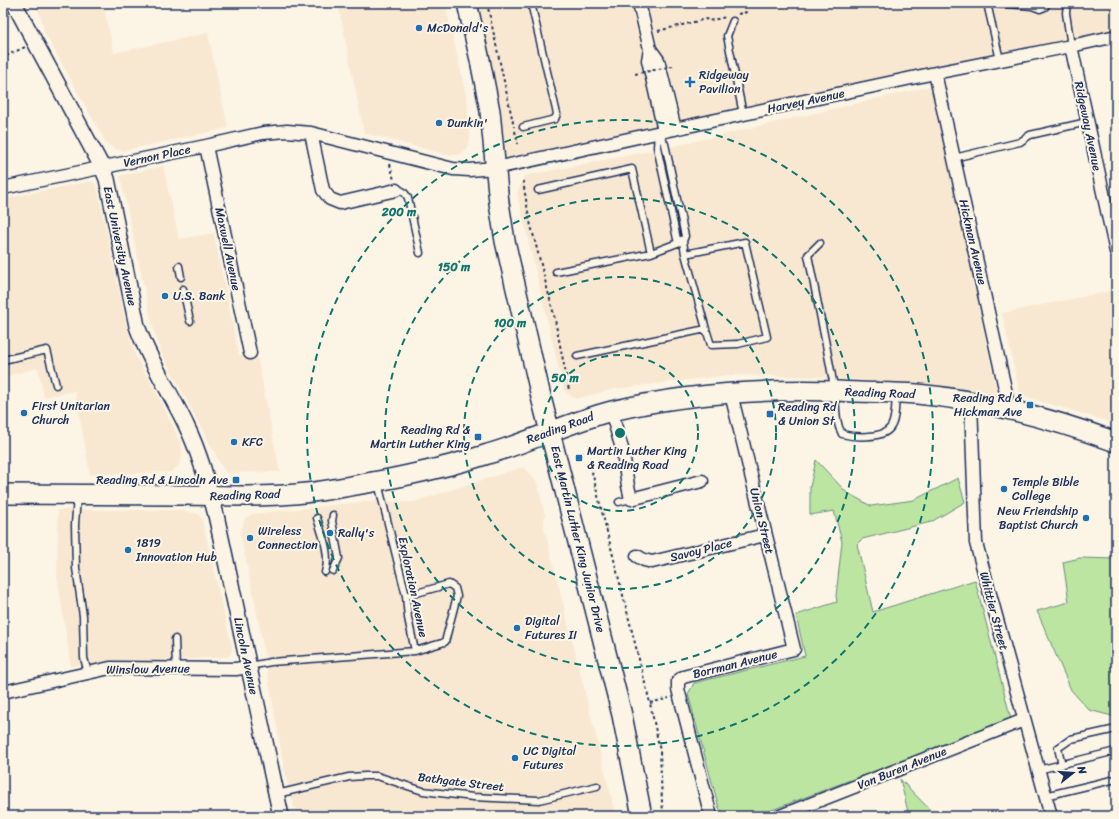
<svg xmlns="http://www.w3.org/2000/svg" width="1119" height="819" font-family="Sriracha,sans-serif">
	<rect width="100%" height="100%" fill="#fcf5e5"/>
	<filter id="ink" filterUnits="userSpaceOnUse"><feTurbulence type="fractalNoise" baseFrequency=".025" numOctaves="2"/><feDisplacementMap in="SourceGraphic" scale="8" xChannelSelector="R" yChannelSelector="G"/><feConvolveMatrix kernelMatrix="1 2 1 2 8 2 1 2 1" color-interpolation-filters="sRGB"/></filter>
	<g filter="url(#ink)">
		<path fill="#f9e8d1" d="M34 3H103L114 53 208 33 228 128 122 151 114 149 105 141 45 34 40 15Z
			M338 3H445L467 99 470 139 468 146 465 151 459 155H447L364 133Z
			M467 3H1116V36L496 168Z
			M931 86 997 393 945 386 821 377 730 375 615 389 575 399 564 391 517 193 524 176 674 146Z
			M163 166 179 239 214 233 239 355H257L280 472 226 473 222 467 160 350 152 324 120 176Z
			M91 181 95 184 97 186 126 324 136 357 162 403 181 444 182 452 181 461 178 466 171 472 90 475 75 391 44 397 38 368 3 377V199Z
			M1115 290 1116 296V424L1020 395 1002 313Z
			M523 467 537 482 545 514 544 527 616 816H484L461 813 296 814 285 774 256 607 240 534 245 518 252 514 370 501 413 502Z
			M58 510H180L190 512 198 514 202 519 232 648 231 653 228 657 71 666 57 576Z"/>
		<path fill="#bbe5a1" stroke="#6b8a80" d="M816 460 846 492 871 506 914 500 958 478 965 502 931 522 862 539 857 544 873 612 975 580 1011 719 756 816H726L719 808 688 694 694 683 805 656 796 615 837 602 836 596 842 542 834 511 810 515V487Z
			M1080 558 1116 559V717L1089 710 1071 690 1037 611 1069 602 1063 562Z
			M900 779 936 816H909Z"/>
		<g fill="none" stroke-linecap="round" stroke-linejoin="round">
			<g stroke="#1b2f5e" stroke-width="9">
				<path id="service" d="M987 3 1000 60
					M994 3 1032 6 1040 9 1045 7 1047 3
					M1067 3 1066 13 1071 46
					M733 21 727 36 743 114
					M523 127 555 119 557 114 531 3
					M658 132 665 144 685 236 683 241 685 254
					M658 133 657 147 677 239 683 241
					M954 158 1020 142 1030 135 1087 122
					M396 190C403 189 405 193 408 198L420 253
					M538 190 632 169 651 253
					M745 242 767 337 738 344 711 345 706 329 685 254Z
					M820 243 808 255C817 299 826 343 834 387 837 403 834 420 842 434 853 437 882 439 890 428 896 421 895 405 896 395
					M179 266 181 277
					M556 272 651 253 683 241
					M183 289 190 321
					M577 356 706 329
					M3 360 47 350 56 385
					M77 496 75 525 76 568 83 616 84 658 88 673
					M619 502 631 499
					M333 515 332 521 339 558 333 571
					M317 518C322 534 331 556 325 572
					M406 596 449 584 455 588 457 596 445 642 415 651
					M175 639 176 668
					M249 666 271 662 415 651 408 618 406 596 378 483
					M1062 765 1058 748 1071 739 1116 729
					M1038 770 1116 751
					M277 794 349 777 365 776H377L423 791 473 797 539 800 597 786
					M1045 796 1116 779"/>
			</g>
			<g stroke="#1b2f5e" stroke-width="15">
				<path id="minor" d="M639 3 650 49 648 60 664 131
					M1071 46 1116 252
					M650 49 658 60 675 129
					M935 73 1006 393 1008 410
					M311 133 323 190 330 199 340 203 396 190
					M206 146 250 353
					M3 188 206 146 263 133 287 131 311 133 453 169 469 170 496 168 702 123 935 73 1071 46 1116 36
					M971 402 976 543 1051 816
					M611 411 623 452 628 486 631 499 702 481
					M637 556 644 560 652 562 765 535
					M3 692 110 668 236 669 248 667
					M711 816 678 689V681L683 677 794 649 731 394
					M780 816 1024 720"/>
			</g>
			<g stroke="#1b2f5e" stroke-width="18">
				<path id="tertiary" d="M14 3 102 167 107 179 137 326C149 361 170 391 186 425 200 453 208 485 216 515L281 816"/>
			</g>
			<g stroke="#1b2f5e" stroke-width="22">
				<path id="primary" d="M467 3 480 60 490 111 499 203 505 241 542 401 622 715 642 816
					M3 494C64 494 124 495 185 495 232 496 281 498 327 490 381 481 436 471 488 454 530 442 569 422 612 411 685 393 762 389 838 391 864 393 891 392 917 394 984 400 1053 419 1116 442"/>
			</g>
			<path stroke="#1b2f5e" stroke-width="2" stroke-dasharray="3 3" stroke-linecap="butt" d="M487 3 514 127
				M738 14 747 12
				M658 31 706 19 708 21 726 17
				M7 62 6 56 25 47
				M515 131 518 144
				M390 164 394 180
				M523 181 529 218 554 315 569 390
				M589 460 650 703 660 751 662 803 664 816
				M650 703 669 698"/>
			<use href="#service" stroke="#fcf5e5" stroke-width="6"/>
			<use href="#minor" stroke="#fcf5e5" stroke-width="12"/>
			<use href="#tertiary" stroke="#fcf5e5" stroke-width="15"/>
			<use href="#primary" stroke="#fcf5e5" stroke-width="19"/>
			<path stroke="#1b2f5e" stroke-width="2" stroke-dasharray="3 3" stroke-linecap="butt" d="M635 74 673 66"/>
		</g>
	</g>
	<g fill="none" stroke="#0f766e" stroke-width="2" stroke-dasharray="7 5">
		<circle cx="620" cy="433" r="78"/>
		<circle cx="620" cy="433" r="156"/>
		<circle cx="620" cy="433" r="235"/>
		<circle cx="620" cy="433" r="313"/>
	</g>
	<g fill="#1f6fb2" stroke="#fcf5e5" stroke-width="1.5">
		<circle cx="419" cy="28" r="4"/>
		<path d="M688 76h4v4h4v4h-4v4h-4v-4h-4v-4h4z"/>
		<circle cx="439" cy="123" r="4"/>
		<circle cx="165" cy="296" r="4"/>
		<rect x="1026" y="401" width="8" height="8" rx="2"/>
		<circle cx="24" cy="413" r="4"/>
		<rect x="766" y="410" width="8" height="8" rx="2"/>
		<rect x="474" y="433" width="8" height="8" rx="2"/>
		<circle cx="234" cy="442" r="4"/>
		<rect x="575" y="454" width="8" height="8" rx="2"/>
		<rect x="232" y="476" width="8" height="8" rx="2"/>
		<circle cx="1004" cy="489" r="4"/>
		<circle cx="1086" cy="518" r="4"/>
		<circle cx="330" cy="533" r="4"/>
		<circle cx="250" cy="538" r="4"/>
		<circle cx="128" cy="550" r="4"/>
		<circle cx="517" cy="628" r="4"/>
		<circle cx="515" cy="758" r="4"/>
	</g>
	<g text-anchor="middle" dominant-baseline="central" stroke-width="4" stroke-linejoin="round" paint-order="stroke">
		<g font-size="12" fill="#1b2f5e" stroke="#fcf5e5" text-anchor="start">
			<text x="427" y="28">McDonald's</text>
			<text x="699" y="75">Ridgeway<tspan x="699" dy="14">Pavilion</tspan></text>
			<text x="447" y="123">Dunkin'</text>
			<text x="173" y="296">U.S. Bank</text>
			<text x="1022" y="398" text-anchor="end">Reading Rd &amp;<tspan x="1022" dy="14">Hickman Ave</tspan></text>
			<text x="32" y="406">First Unitarian<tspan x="32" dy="14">Church</tspan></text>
			<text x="778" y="407">Reading Rd<tspan x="778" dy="14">&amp; Union St</tspan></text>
			<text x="470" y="430" text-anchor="end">Reading Rd &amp;<tspan x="470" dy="14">Martin Luther King</tspan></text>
			<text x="242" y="442">KFC</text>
			<text x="587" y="451">Martin Luther King<tspan x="587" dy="14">&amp; Reading Road</tspan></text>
			<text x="228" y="480" text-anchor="end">Reading Rd &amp; Lincoln Ave</text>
			<text x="1012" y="482">Temple Bible<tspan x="1012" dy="14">College</tspan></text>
			<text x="1078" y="511" text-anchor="end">New Friendship<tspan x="1078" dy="14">Baptist Church</tspan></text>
			<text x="258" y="531">Wireless<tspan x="258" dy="14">Connection</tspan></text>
			<text x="338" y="533">Rally's</text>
			<text x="136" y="543">1819<tspan x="136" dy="14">Innovation Hub</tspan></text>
			<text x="525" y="621">Digital<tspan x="525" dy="14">Futures II</tspan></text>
			<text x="523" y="751">UC Digital<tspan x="523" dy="14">Futures</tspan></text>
		</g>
		<g font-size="12" fill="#1b2f5e" stroke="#fcf5e5">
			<text transform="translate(806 101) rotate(-12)">Harvey Avenue</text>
			<text transform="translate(1088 126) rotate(78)">Ridgeway Avenue</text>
			<text transform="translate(157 156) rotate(-12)">Vernon Place</text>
			<text transform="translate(973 242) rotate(77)">Hickman Avenue</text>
			<text transform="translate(120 246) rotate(78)">East University Avenue</text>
			<text transform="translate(228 249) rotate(78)">Maxwell Avenue</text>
			<text transform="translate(880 393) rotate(2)">Reading Road</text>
			<text transform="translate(560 428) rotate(-20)">Reading Road</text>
			<text transform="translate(245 495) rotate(-2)">Reading Road</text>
			<text transform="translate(762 521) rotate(76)">Union Street</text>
			<text transform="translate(578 539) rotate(76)">East Martin Luther King Junior Drive</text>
			<text transform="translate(701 550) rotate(-14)">Savoy Place</text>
			<text transform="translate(413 587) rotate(78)">Exploration Avenue</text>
			<text transform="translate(994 611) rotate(75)">Whittier Street</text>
			<text transform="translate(246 656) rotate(78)">Lincoln Avenue</text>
			<text transform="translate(735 664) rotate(-14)">Borrman Avenue</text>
			<text transform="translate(148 669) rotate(-1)">Winslow Avenue</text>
			<text transform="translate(902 768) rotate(-22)">Van Buren Avenue</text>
			<text transform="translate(461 782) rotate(7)">Bathgate Street</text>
		</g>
	</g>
	<circle cx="620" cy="433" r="6" fill="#0f766e" stroke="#fcf5e5" stroke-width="2"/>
	<g font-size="12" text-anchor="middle" font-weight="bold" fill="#0f766e" stroke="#fcf5e5" stroke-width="4" stroke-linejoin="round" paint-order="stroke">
		<text x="399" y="216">200 m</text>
		<text x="454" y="271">150 m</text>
		<text x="510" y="327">100 m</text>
		<text x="565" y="382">50 m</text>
	</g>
	<rect width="1119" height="819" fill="none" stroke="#fcf5e5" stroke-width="16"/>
	<rect x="8" y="8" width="1103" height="803" fill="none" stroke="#1b2f5e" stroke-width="1.5" filter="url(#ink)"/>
	<g transform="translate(1073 773) rotate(73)" stroke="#fcf5e5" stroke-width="3" paint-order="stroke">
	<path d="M0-3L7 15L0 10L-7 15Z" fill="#1b2f5e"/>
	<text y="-6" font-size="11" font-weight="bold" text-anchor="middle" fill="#1b2f5e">N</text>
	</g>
</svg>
